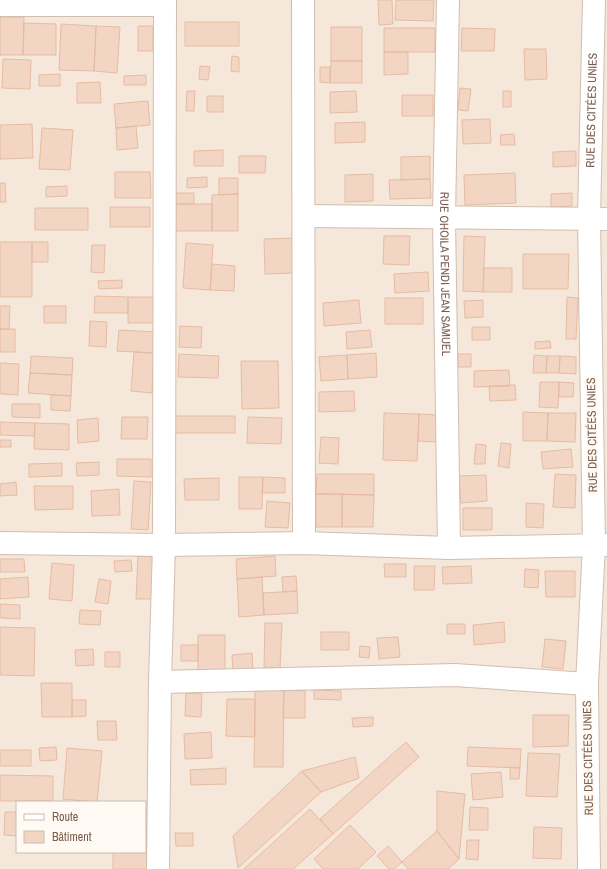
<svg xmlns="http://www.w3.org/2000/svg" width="607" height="869" font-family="'Archivo Narrow',sans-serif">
	<rect width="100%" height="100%" fill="#fdf6ec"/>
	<path fill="#f5e8da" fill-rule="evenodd" d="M0 0H607V869H0ZM17 802H145V852H17Z"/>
	<path fill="#f3d5c3" stroke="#e6bba3" d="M378 0H392L393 24 379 25Z
		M396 0H434L433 21 395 20Z
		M0 17H24L23 55H0Z
		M185 22H239V46H185Z
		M24 23 56 24V55H23Z
		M61 24 96 26 94 71 59 70Z
		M96 26 120 27 117 73 94 71Z
		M138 26H153V51H138Z
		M331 27H362V61H331Z
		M384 28H435V52H384Z
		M462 28 495 29 494 51H461Z
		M524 49H546L547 79 525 80Z
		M384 52H408V74L384 75Z
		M232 56 239 57V72L231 71Z
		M3 59 31 60 30 89 2 88Z
		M331 61H362V83H330Z
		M200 66 210 67 208 80 199 79Z
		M320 67H330V83L320 82Z
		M60 74V86H39V75Z
		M146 75V85H124V76Z
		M100 82 101 103H77V83Z
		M460 88 471 89 468 111 458 110Z
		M187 91H195L194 111H186Z
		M356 91 357 112 330 113V92Z
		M503 91H511V107H503Z
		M402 95H433V116H402Z
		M207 96H223V112H207Z
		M148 101 150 125 116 128 114 104Z
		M490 119 491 143 463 144 462 120Z
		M365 122V142L335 143V123Z
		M32 124 33 158 0 159V125Z
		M136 126 138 148 117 150 116 128Z
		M42 128 73 130 70 170 39 169Z
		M514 134 515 145H501L500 135Z
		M223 150V166H194V151Z
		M576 151V166L553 167V152Z
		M239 156H266L265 173H239Z
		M430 156V179L401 180V157Z
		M115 172H150L151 198H115Z
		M515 173 516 203 465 205 464 175Z
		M373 174V201L345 202V175Z
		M207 177V187L187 188V178Z
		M219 178H238V194L219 195Z
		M430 179 431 198 390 199 389 180Z
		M0 183H5L6 202H0Z
		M67 186V196L46 197V187Z
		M176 193H194V204H176Z
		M572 193V206L551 207V194Z
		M238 194V231H212V195Z
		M176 204H212V231H176Z
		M110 207H150V227H110Z
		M35 208H88V230H35Z
		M384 236H410L409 265 383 264Z
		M464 236 485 237 483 292 463 291Z
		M293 238 294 273 265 274 264 239Z
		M0 242H32V297H0Z
		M32 242H48V262H32Z
		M186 243 213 245 210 290 183 288Z
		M92 245H105L104 273 91 272Z
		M523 254H569L568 289H523Z
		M212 264 235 266 234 291 210 290Z
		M484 268H512V292H483Z
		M428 272 429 291 395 293 394 274Z
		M122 280V288L99 289 98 281Z
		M95 296 128 297V313H94Z
		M128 297H155L154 323H128Z
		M567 297 578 298 576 339H566Z
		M385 298H423V324H385Z
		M359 300 361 323 324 326 323 303Z
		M483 300V317L465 318 464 301Z
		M0 306H10L9 329H0Z
		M44 306H66V323H44Z
		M90 321 107 322 106 347 89 346Z
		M180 326 202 327 201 348 179 347Z
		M472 327H490V340H472Z
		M0 329H15V352H0Z
		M119 330 156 332 154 353 117 351Z
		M370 330 372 347 347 349 346 332Z
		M550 341 551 348 535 349V342Z
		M134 352 154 353 152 393 131 391Z
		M376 353 377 377 348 379 347 355Z
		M179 354 219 356 218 378 178 377Z
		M458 354H471V367H458Z
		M347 355 348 379 321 381 319 357Z
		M534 355 547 356 546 373H533Z
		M31 356 73 358 72 375 30 373Z
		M547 356H560L559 373H546Z
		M560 356 576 357V374L559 373Z
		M241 361H278L279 408 242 409Z
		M0 363 19 364 18 395 0 394Z
		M509 370 510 386 474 387V371Z
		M30 373 72 375 71 396 28 393Z
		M540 382H559L558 408 539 407Z
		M559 382 574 383 573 397H559Z
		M515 385 516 400 490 401 489 386Z
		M354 391 355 411 319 412V392Z
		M51 395 71 396 70 411 51 410Z
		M12 404H40V418L12 417Z
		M523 412 548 413 547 441H523Z
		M384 413 419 414 417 461 383 460Z
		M548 413H576L575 442 547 441Z
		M419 414 438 415 437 442 418 441Z
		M175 416H235V433H175Z
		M122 417H148L147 439H121Z
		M248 417 282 418 281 444 247 443Z
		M98 418 99 441 78 443 77 420Z
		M0 422 35 423 34 436 0 435Z
		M35 423 69 424V450L34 449Z
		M321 437 339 438 338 464 319 463Z
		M0 440H11V447H0Z
		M501 443 511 444 509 468 498 466Z
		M476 444 486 445 485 464H474Z
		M571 449 573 467 543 469 541 452Z
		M117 459H151V477L117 476Z
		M99 462V475L77 476 76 463Z
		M62 463V476L29 477V464Z
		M317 474H374V495L316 494Z
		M555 474 576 475 575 508 553 507Z
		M486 475 487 501 461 503 459 476Z
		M239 477H263L262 509H239Z
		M263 477 285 478V493H262Z
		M219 478V500H185L184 479Z
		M134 481 151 482 148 530 131 529Z
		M16 482 17 495 0 496V484Z
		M34 486H73V509L35 510Z
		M119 489 120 515 92 516 91 491Z
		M316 494H342V527H316Z
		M342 494 374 495 373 527H342Z
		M267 501 290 503 288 528 265 527Z
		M526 503 544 504 543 528 526 527Z
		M463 508H492V530H463Z
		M138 556 156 557 154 599H136Z
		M275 556 276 576 237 579 236 559Z
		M0 559H24L25 572H0Z
		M131 560 132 571 115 572 114 561Z
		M52 563 74 565 72 601 49 599Z
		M384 564H406V577H385Z
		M414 566H435L434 590H414Z
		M471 566 472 583 443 584 442 567Z
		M525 569 539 570 538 588 524 587Z
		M545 571H575V597H546Z
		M296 576 297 591 283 592 282 577Z
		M28 577 29 597 0 599V579Z
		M262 577 264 615 239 617 237 579Z
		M99 579 111 581 108 604 95 602Z
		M297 591 298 613 264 615 263 593Z
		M0 604 20 605V619L0 618Z
		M80 610 101 611 100 625 79 624Z
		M504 622 505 642 474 645 473 625Z
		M265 623H282L280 668 264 667Z
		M447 624H465V634H447Z
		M0 627 35 628 34 676 0 675Z
		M321 632H349V650H321Z
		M198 635H225V672H198Z
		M398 637 400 657 379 659 377 638Z
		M545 639 566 641 563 669 542 667Z
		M181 645H198V661H181Z
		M360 646 370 647 369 658 359 657Z
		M93 649 94 665 76 666 75 650Z
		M105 652H120V667H105Z
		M252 653 253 672 233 673 232 655Z
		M41 683H72V717H42Z
		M284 690 305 691V718H283Z
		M284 690 283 767H254L255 691Z
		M314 690 341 691V700L314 699Z
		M186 693 202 694 201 717 185 716Z
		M227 699H255V737L226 736Z
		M72 700H86V716L72 717Z
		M533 715H569L568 746 533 747Z
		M373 717V726L353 727 352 718Z
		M97 721H116L117 740H98Z
		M211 732 212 758 185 759 184 734Z
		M406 742 419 757 333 834 320 819Z
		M56 747 57 760 40 761 39 748Z
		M468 747 521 749 520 768 467 766Z
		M67 748 102 751 97 802 63 799Z
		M0 750H31V766H0Z
		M528 753 560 754 557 797 526 796Z
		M355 757 359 778 321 792 302 771Z
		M510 767 520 768 519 779H510Z
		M226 768V784L191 785 190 770Z
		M302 771 321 792 238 868 233 836Z
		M501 772 503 797 473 800 471 774Z
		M0 775 53 776V801H0Z
		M437 791 465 794 459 859 437 831Z
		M470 807 488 808V830H469Z
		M310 809 333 834 293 869H244Z
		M145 810H147V869H113V852H145Z
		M5 812H17V836L4 835Z
		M350 825 376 852 358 869H323L314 859Z
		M534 827 562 828 561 859 533 858Z
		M437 831 459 859 448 869H408L402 862Z
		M175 833H193V846H176Z
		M467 840H479L478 860 466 859Z
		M388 846 402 862 394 869H389L377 856Z"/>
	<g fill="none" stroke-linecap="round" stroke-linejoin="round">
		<g stroke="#d1beb0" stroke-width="24">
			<g id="minor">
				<path d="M303 0 304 543"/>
				<path id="s1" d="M448 0 444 217 449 548"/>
				<path d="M0 5H165"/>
				<path d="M304 216 607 219"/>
				<path d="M0 543 164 545 304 543 449 548 607 545"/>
				<path d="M160 682 455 675 587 684"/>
				<path d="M158 869 160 682 164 545 165 0"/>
				<path id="s2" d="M589 869 587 684 594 545 589 218 594 0"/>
			</g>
		</g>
		<use href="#minor" stroke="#fff" stroke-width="22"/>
	</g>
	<g text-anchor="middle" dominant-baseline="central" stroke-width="4" stroke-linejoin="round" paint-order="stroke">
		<g font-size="12" fill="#7a5c4d" stroke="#fffaf3">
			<text stroke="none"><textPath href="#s2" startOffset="759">RUE DES CITÉES UNIES</textPath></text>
			<text stroke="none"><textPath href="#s1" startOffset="274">RUE OHOILA PENDI JEAN SAMUEL</textPath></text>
			<text transform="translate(592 435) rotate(-91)">RUE DES CITÉES UNIES</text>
			<text transform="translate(588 758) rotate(-91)">RUE DES CITÉES UNIES</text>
		</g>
	</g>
	<rect x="16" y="801" width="130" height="52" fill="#fffaf3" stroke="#cabbb1"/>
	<rect x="24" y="814" width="20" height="6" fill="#ffffff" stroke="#cabbb1"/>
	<text x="52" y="821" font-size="12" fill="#7a5c4d">Route</text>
	<rect x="24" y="831" width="20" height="12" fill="#f3d5c3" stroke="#cabbb1"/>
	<text x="52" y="841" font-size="12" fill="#7a5c4d">Bâtiment</text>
</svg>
